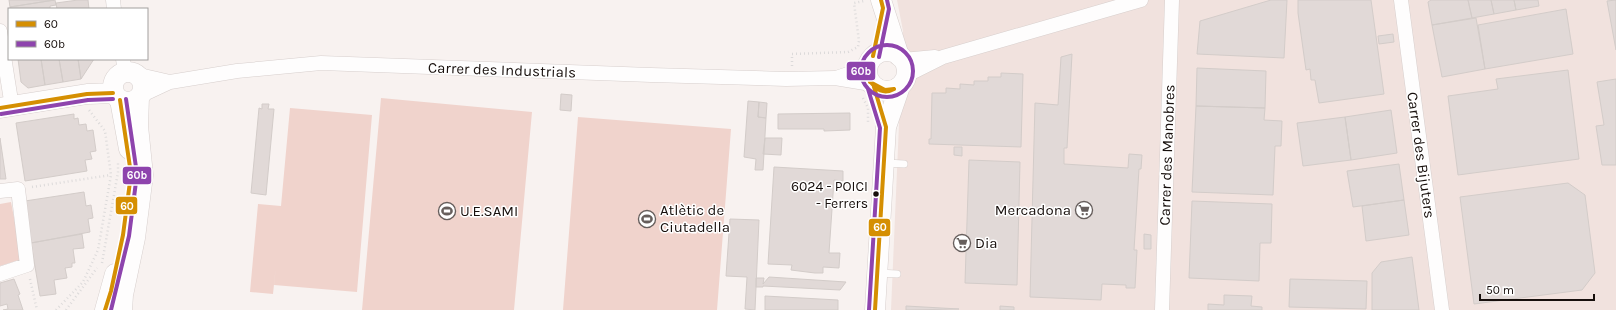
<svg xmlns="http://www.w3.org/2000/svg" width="1616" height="310" font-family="Karla,sans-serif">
	<rect width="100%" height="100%" fill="#f8f2f0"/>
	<path fill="#f1e2de" d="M897 0H1616V310H891L903 31Z"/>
	<path fill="#f0d3cc" d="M381 98 532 112 514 310H362Z
		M290 108 372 115 357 292 274 285 276 265 273 294 250 292 258 204 281 206Z
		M578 117 731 129 717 310H563Z
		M11 202 22 259 0 266V204Z"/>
	<path fill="#e1d9d7" stroke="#d3ccc9" d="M9 0H54L10 7Z
		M55 0 56 5 50 6V9H10V7Z
		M78 0H88L89 9H57L56 3Z
		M1271 0H1287L1284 58 1197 54 1200 21Z
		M1298 0H1371L1384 94 1319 103 1315 80H1311L1310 69 1306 70 1298 13Z
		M1431 0H1468L1472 18 1432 25 1428 2Z
		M1468 0H1491L1494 14 1472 18Z
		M1491 0H1514L1516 10 1494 14Z
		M1514 0H1538L1539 6 1516 10Z
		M1616 0V50L1607 1Z
		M1566 9 1573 54 1485 69 1478 25Z
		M1476 18 1485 69 1442 77 1432 25Z
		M1393 34 1394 42 1379 44 1378 36Z
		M1072 54 1067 148H1064V164L1128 168 1129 154 1142 155 1141 169H1139L1134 250H1137L1135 288H1126V285L1102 284 1101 300 1030 297 1035 103 1058 105 1061 57Z
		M18 59H41L45 85 28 88 21 82Z
		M41 59H59L63 82 45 85Z
		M59 59H78L81 79 63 82Z
		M78 59H94L81 79Z
		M1197 68 1266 71 1265 108 1196 106Z
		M1568 70 1579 159 1458 175 1448 96 1498 89 1496 79Z
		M1001 73 1023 74 1021 147 929 144V139H931L932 93H946V88L960 89V84L974 85V81H988V77H1001Z
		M1616 79V165H1602L1596 126 1604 125 1597 82Z
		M561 94 572 95 571 111 560 110Z
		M748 101 759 102 758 117 766 118 763 170H755L756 159 744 157Z
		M759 102 767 103 766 118 758 117Z
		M262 104H269L268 109H274L266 195 251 193 259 108 262 109Z
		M1196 106 1265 108 1264 120 1282 121 1281 146H1275L1273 195 1192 192Z
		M1391 110 1397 153 1351 160 1345 117Z
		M850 113V130L824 131V129H778V114Z
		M74 114V119L78 118 79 125 86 124 87 131 93 130 96 151 90 152 92 159 85 160 87 171 25 181 16 123Z
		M1345 117 1351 160 1303 166 1297 123Z
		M0 138 6 179H0Z
		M765 138H782L781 155 763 154Z
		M954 147H962V156L954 155Z
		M969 160 1020 162 1017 285 965 283Z
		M1399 164 1404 200 1353 207 1347 171Z
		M774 167 843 171V181L834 180 829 253H840L839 268 823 267V273H815L791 270 792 265 768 264Z
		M1568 183 1585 195 1595 273 1582 290 1474 304 1460 197Z
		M84 192 86 206 91 205 93 218 88 219 90 232 31 243 25 201Z
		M1404 200 1409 235 1366 241 1362 206Z
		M1192 201 1272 204 1271 243H1260L1259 281 1189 278Z
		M730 219 759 220 755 310 745 309 747 277 726 276Z
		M82 234 84 248 73 249 75 263H72V267L65 268 67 278 54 280 56 294 40 296 31 243Z
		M1144 234 1151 235V249H1144Z
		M1412 257 1419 310H1372V273L1381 262Z
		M769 277 846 282 840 290 763 286V287H756V278H764L763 284Z
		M14 279 20 294 18 295 23 310H3L8 309 7 304 0 306V283Z
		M1290 279 1367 281 1366 309 1289 307Z
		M1224 295 1252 296 1251 306 1262 307V310H1208V304L1224 305Z
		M765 296 838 300V310H765Z
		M906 306 959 309 906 310Z
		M1000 306 1014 307V310H1000Z"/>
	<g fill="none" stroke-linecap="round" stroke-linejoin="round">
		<g stroke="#d7cfcd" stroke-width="8">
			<path id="lane" d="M886 163 904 164
				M878 273 897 274"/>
		</g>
		<g stroke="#d7cfcd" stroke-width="15">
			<path id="street" d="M113 0 114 9
				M1401 0 1442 310
				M0 31 12 107
				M123 59 125 72
				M903 60 935 57
				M135 74 170 82
				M907 75 943 57 1141 0
				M839 77 860 70 868 65
				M140 96 170 82 237 71 321 63 651 75 786 79 835 78 871 84
				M0 191 18 189 27 265 0 274
				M1162 310 1172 0"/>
		</g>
		<g stroke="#d7cfcd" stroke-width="21">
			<path id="secondary" d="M881 0 899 56
				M867 71a20 20 0 1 1 40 0a20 20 0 1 1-40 0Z
				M113 87a15 15 0 1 1 30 0a15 15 0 1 1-30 0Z
				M120 100 129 149
				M0 108 87 94 113 93
				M105 310 115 274
				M122 310 123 295 135 238 143 175 138 126 139 97
				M875 310 886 127 900 86"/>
		</g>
		<path stroke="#dcdada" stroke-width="2.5" stroke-dasharray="1 3" stroke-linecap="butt" d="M792 66V54L848 52 858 47 859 41 854 3 864 1
			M863 98 868 108V124
			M32 187 111 175
			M102 263 118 172V162
			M30 279 37 310
			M56 310 83 282 98 250 111 175 105 131 89 110
			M66 310 97 268"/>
		<use href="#lane" stroke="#fefdfd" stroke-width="7"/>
		<use href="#street" stroke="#fefdfd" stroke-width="14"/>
		<use href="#secondary" stroke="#fefdfd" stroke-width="20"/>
		<g stroke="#fff" stroke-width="7">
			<path id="bus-1" d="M873 56 883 8 881 0
				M867 68 870 82 885 90 894 89
				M867 68C866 82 880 97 894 89
				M874 87 886 127 875 310
				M0 108 87 94 113 93
				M105 310 111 291 123 235 131 174 120 100"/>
		</g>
		<g stroke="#fff" stroke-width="7">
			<path id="bus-2" d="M861 71a26 26 0 1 1 52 0a26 26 0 1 1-52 0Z
				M879 57 889 9 887 0
				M868 89 880 128 869 310
				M1 114 88 100 113 99
				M111 310 129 236 137 174 126 99"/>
		</g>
		<use href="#bus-1" stroke="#d58f02" stroke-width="4"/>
		<use href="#bus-2" stroke="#8e44ad" stroke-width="4"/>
	</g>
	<defs>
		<g id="supermarket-ring" transform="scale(0.9)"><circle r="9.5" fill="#fff" stroke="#665e5c" stroke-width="1.5"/><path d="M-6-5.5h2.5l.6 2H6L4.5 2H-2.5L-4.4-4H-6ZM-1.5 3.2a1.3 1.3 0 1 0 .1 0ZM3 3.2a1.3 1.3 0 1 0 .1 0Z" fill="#665e5c"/></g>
		<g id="stadium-ring" transform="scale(0.9)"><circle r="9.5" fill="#fff" stroke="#665e5c" stroke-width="1.5"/><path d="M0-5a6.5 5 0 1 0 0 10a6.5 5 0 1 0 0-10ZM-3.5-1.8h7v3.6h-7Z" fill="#665e5c"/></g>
	</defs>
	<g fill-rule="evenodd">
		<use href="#supermarket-ring" x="1084" y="210"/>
		<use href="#stadium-ring" x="447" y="211"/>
		<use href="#stadium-ring" x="647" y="219"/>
		<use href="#supermarket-ring" x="962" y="243"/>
	</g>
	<circle fill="#170f0c" stroke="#fff" stroke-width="1.5" cx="876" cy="194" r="3.5"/>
	<g text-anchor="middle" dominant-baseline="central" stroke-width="3" stroke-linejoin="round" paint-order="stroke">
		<g font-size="14" fill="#170f0c" stroke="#fff" text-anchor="end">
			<text x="868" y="186">6024 - POICI<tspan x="868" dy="17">- Ferrers</tspan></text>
		</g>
		<g font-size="15" fill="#170f0c" stroke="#fff">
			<text transform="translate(502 70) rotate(2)">Carrer des Industrials</text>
			<text transform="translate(1167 155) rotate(-88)">Carrer des Manobres</text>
			<text transform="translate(1421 155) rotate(82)">Carrer des Bijuters</text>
		</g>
		<g font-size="15" fill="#170f0c" stroke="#fff" text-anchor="start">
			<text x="660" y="210">Atlètic de<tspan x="660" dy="17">Ciutadella</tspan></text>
			<text x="1071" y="210" text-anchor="end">Mercadona</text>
			<text x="460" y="211">U.E.SAMI</text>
			<text x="975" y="243">Dia</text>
		</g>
	</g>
	<g stroke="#fff" stroke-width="1.5">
		<rect x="846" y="61" width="30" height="20" rx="4" fill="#8e44ad"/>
		<rect x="122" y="166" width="30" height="19" rx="4" fill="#8e44ad"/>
		<rect x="115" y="196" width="23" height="19" rx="4" fill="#d58f02"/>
		<rect x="868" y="218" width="23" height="19" rx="4" fill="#d58f02"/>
	</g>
	<g font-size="11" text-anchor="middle" font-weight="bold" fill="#fff">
		<text x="861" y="75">60b</text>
		<text x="137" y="179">60b</text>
		<text x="127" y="210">60</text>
		<text x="880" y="231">60</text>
	</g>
	<rect x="8" y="8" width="140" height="52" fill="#ffffff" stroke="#a29f9e"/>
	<rect x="16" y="21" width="20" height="6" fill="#d58f02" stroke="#a29f9e"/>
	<text x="44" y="28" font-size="12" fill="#170f0c">60</text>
	<rect x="16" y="41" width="20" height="6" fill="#8e44ad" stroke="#a29f9e"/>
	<text x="44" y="48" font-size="12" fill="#170f0c">60b</text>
	<path d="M1480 294v6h114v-6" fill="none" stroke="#170f0c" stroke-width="2"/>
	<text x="1486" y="294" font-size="12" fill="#170f0c" stroke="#ffffff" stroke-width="3" paint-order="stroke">50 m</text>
</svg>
